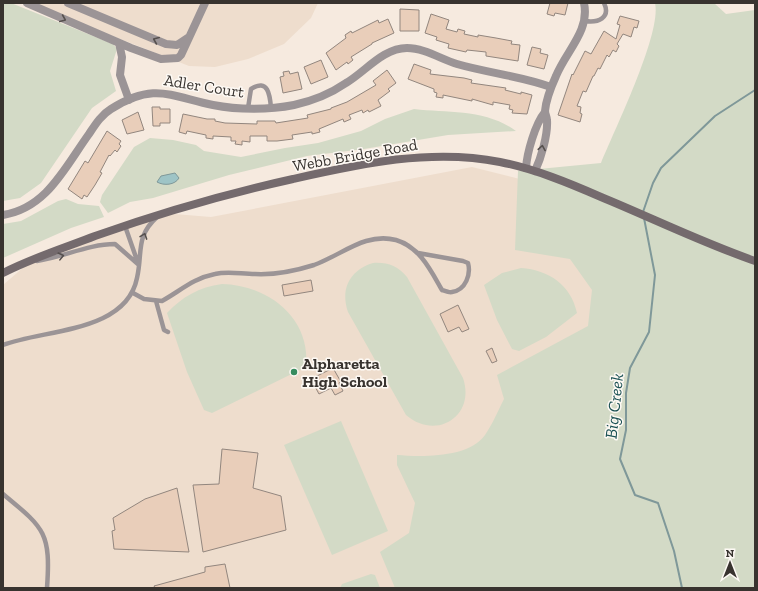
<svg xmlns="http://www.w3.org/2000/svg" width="758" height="591" font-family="'Zilla Slab',serif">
	<rect width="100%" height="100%" fill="#f6eadf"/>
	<path fill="#eeddcd" d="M29 3H318L311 18 284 44 248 59 215 67 189 66Z
		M472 167 611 202 607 302 455 588H3V285L32 260 162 213 211 217Z"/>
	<path fill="#d3dac6" d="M3 3H11L113 44 117 49 110 71 116 91 92 108 41 183 20 198 3 201Z
		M655 3H714L726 14 755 10V588H395L380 552 409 533 415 503 397 465V455C422 457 469 458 485 435 492 425 498 411 504 399L497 375 588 326 592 290 570 259 515 250 518 171 601 163C614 131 662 33 655 3Z
		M414 109C449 113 486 109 516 131L448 135 364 149 307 156 229 175 153 198 130 202 108 213 100 202 102 195 134 147 150 138 173 140 196 145 204 151 241 157 285 148 318 143 361 131 385 119Z
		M66 199 78 204 99 206 104 217 71 228 3 258V224L21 221 58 201Z
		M373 263C387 262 398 266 407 277L463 378C476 416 436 441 406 415L348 312C340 289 350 270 373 263Z
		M521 268C549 270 571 285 577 313L546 337 519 351 512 349 497 320 484 285 502 273Z
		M222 284C267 285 311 317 306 367L212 413 204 410 187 372 167 313C182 297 199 287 222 284Z
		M341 421 388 531 332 555 284 445Z
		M371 574 375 575 380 588H340L342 584Z"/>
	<path fill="#9ec4c6" stroke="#7f9899" d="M175 173 179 178C175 185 164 186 157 182L161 176Z"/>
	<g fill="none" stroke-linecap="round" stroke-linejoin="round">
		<path stroke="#7f9899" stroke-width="2" d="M643 212 653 183 661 168 715 116 755 90
			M644 218 655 275 649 332 630 368 626 393V430L620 459 635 495 658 503 674 551 682 588"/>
	</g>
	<path fill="#e9ceba" stroke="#92867e" d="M550 3H568L565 15 555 13 554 16 547 14Z
		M400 9 419 10V31H400Z
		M431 14 449 20 446 29 457 32 458 29 465 31 464 34 478 37V35L496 38 512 41 511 44 520 45 518 61 486 56V52L467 50 466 52 448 48 449 44 436 40 437 37 425 33Z
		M620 16 639 21 637 28 634 27 631 37 623 34 617 44 619 46 616 52 613 50 609 57 607 55 600 69 598 68 594 76H593L586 92 583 91 577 106 581 107 580 113 582 114 580 122 558 115 572 74 573 75 585 51 591 54 604 31 616 39 620 25 617 24Z
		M388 19 394 33 372 43V44L351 57 353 60 348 64 347 62 336 70 326 53 346 38 345 35 351 31 352 33 378 20 379 23Z
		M532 47 541 49 540 53 548 55 544 69 527 65Z
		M321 60 328 77 311 84 304 67Z
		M414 64 431 70 430 74 464 78 472 80 471 83 506 88 505 90 521 94V92L532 95 527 114 512 113 513 110 509 109 510 105 493 102V105L472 99V101L443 95V98L436 97 437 93 434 92V89L408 79Z
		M387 70 396 83 388 89 390 91 378 100 381 106 369 112 368 110 363 113 362 110 349 115 351 119 344 122 343 119 319 129 320 132 312 134V132L292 135 293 139 277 141H267V136H250V142L242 141V145L235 144 236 141H231V137L213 136V139L206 138V135L187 131 186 134 179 132 183 114 207 119H215V121L225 123 257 124V121H275L276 123 308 118 307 115 331 109V108L347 102 376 85 373 81Z
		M289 71 290 74 298 72 302 89 283 93 280 77 284 76 283 72Z
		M152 107H160V109H170V123H160V126H153Z
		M138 112 144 130 127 134 122 120Z
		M107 131 121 141 119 144 121 146 117 152 115 150 110 156 109 155 100 172 102 173 95 185 87 197 84 195 82 199 68 189 85 161 88 163Z
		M311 280 313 291 284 296 282 285Z
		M458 305 469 329 462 332 459 327 448 332 440 314Z
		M492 348 497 361 492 363 486 351Z
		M333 368 341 382 339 383 343 391 335 395 331 388 319 394 311 379Z
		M222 449 258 453 253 488 281 496 286 530 203 552 193 485 219 484Z
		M177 488 189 552 114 549 112 531 115 530 113 518 145 499Z
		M225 564 230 588H155L154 586 205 572V567Z"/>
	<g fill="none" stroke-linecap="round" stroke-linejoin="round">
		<path stroke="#9b9496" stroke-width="4.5" d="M585 21C598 23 611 18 604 3
			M248 108 251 89C268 78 270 95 271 108
			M125 226 138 263
			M37 261C63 257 89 244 115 244L139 265
			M133 293 144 299 162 301C180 291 194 278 215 274 228 271 241 274 255 274 275 275 295 271 314 265 342 255 365 232 396 240 420 247 431 271 442 290 445 291 450 293 452 292 466 290 471 274 468 263L463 261 418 253
			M156 301 164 330 168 332
			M3 345C44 329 126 333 137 278 143 252 135 237 157 217
			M3 494C44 528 51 532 47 588"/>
		<path stroke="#9b9496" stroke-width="8" d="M27 3 131 48 161 59 178 58 181 55 205 3
			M68 3 166 44 177 45 189 37
			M119 43 122 57 120 75 129 100
			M526 168C527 153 535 124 545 112
			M535 171C541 158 548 135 547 120 547 117 545 114 545 111 546 100 551 87 556 76 566 51 590 31 584 3
			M3 215C47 208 65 167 89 134 95 125 101 115 111 109 154 82 170 96 213 105 238 110 269 110 294 105 312 101 330 94 346 83 365 72 383 48 407 48 424 48 441 59 457 64 488 73 521 76 551 87"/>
		<path stroke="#746a6d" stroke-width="8" d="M3 273C32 258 64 248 95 236 160 213 225 194 293 179 360 164 431 148 500 162 535 169 569 183 601 197 652 218 703 243 755 261"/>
	</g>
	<defs><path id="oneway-chevron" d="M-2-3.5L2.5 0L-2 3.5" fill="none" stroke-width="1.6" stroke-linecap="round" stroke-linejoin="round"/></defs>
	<g stroke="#56504e">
		<use href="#oneway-chevron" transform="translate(63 19) rotate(23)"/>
		<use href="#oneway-chevron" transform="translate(156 40) rotate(-157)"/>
		<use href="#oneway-chevron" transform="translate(542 148) rotate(-81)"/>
		<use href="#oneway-chevron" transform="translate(144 236) rotate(-70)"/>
		<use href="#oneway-chevron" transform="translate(61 256) rotate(-14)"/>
	</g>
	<circle fill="#368c5f" stroke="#fdf9f4" stroke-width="1.5" cx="294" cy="372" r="4"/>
	<g text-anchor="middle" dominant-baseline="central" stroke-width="3" stroke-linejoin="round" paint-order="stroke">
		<g font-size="16" fill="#38332f" stroke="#fdf9f4">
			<text transform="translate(204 86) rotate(9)">Adler Court</text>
			<text transform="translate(355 155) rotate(-10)">Webb Bridge Road</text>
		</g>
		<g font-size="16" font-weight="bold" fill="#38332f" stroke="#fdf9f4" text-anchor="start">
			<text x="302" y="363">Alpharetta<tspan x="302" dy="18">High School</tspan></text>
		</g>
		<g font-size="17" font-style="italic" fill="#1b5154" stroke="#fdf9f4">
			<text transform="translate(614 406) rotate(-84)">Big Creek</text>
		</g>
	</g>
	<rect width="758" height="591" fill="none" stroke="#38332f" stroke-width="8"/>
	<g transform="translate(730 563)" stroke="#fdf9f4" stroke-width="3" paint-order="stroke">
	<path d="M0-3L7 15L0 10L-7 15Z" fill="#38332f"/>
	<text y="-6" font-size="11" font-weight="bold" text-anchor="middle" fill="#38332f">N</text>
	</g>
</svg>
